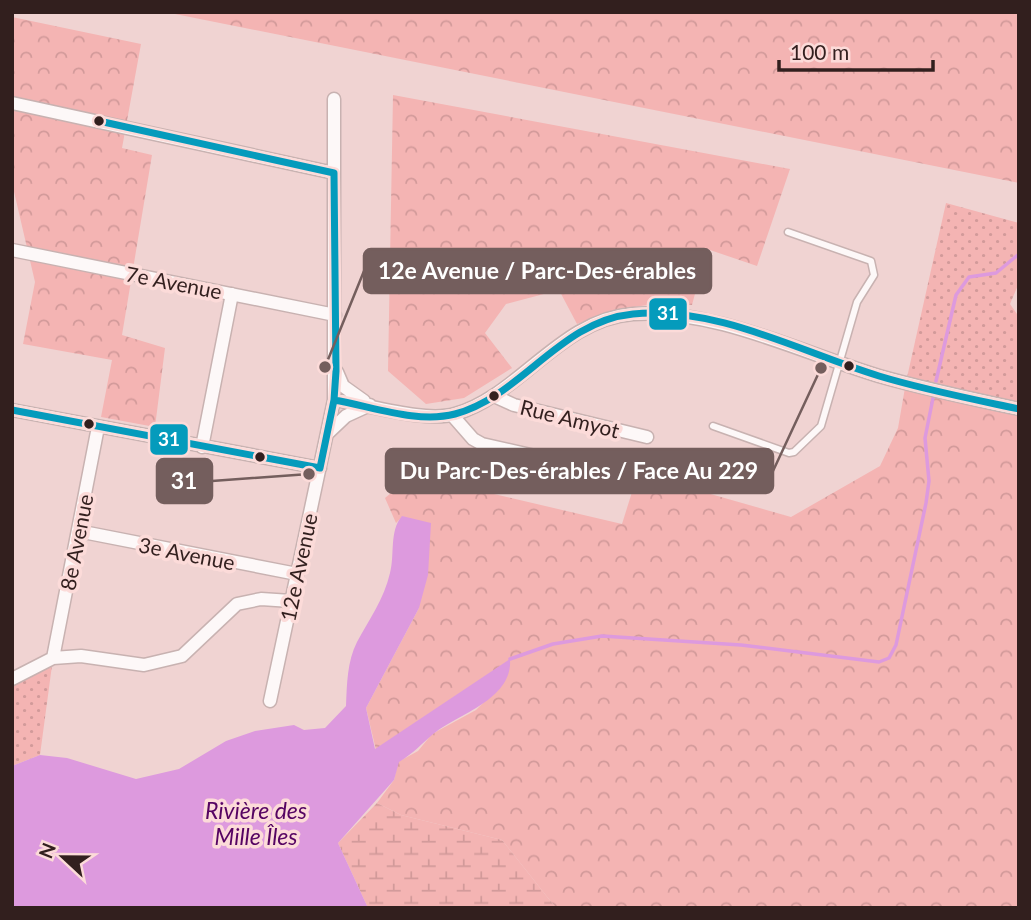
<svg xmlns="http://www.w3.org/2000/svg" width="1031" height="920" font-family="Lato,sans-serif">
	<defs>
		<pattern id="grass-dots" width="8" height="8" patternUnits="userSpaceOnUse" patternTransform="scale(1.75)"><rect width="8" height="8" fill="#f4b4b3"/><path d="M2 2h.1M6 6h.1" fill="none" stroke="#d29a9a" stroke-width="1.8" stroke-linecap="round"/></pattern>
		<pattern id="forest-crowns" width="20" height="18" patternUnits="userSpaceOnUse" patternTransform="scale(1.75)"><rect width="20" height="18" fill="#f4b4b3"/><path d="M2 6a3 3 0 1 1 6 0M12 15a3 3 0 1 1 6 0" fill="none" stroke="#d29a9a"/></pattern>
		<pattern id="wetland-marsh" width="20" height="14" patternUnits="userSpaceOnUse" patternTransform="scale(1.75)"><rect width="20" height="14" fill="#f4b4b3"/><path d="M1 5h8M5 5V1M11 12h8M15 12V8" fill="none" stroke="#d29a9a"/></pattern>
	</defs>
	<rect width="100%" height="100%" fill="#f0d3d2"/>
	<path fill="url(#grass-dots)" d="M946 203 1019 223V283L1010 304 1019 317V409L906 382Z
		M53 658 40 755 12 766V679Z"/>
	<path fill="url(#forest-crowns)" d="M165 12H1019V183Z
		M12 17 141 44 122 148 152 155 122 335 165 348 155 427 101 417 112 360 23 344 35 282 12 183Z
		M393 95 790 169 757 266 707 249 692 305C649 301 617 308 577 324L559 290 506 304 485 333 512 368 464 398 426 404 388 371Z
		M906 382 1019 408V908H556L502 840 401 815 377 803 394 780 398 762 418 751 432 734 476 710 501 685 510 660 376 750 366 708 419 608 403 516 396 523 385 498 413 475 622 524 632 492 679 485 791 517 880 466 898 428Z"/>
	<path fill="url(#wetland-marsh)" d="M377 803 401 815 502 840 556 908H368L338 843Z"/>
	<path fill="#dd9ade" d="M402 516 431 523 428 575 419 608 366 708 375 749 510 659C513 700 457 714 432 735 419 746 415 752 399 762L394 780 338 843 368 908H12V766L40 755 67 758 136 779 179 769 226 741 255 731 294 725 304 730 325 728 346 706C347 684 347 662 357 642 369 620 384 599 390 573 395 555 389 531 402 516Z"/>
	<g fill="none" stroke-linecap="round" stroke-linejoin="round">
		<path stroke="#dd9ade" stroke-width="3.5" d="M936 381 956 295 969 277 996 273 1019 254
			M510 659 553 644 602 636 741 645 879 662 889 658 896 645 926 503 929 481 925 438 933 398"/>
		<g stroke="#c8b2b1" stroke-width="9">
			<path id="lane" d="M713 426 789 453 794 452 821 426 857 302 874 275 871 261 788 232"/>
		</g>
		<g stroke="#c8b2b1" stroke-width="15">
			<path id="street" d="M12 103 334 173
				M12 250 335 315
				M337 372 343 386 364 401
				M494 396 514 405 647 437
				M334 400C367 404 424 423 455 414 519 396 561 319 633 314 714 308 802 353 879 376 925 389 972 399 1019 409
				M12 410 320 468
				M452 415 473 439 482 444 601 471
				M328 433 346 416 370 405
				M202 447 232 294
				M78 531 297 574
				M53 658 98 427
				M12 679 53 658 81 656 144 665 182 656 237 604 261 599 291 601
				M270 701 334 400V99"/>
		</g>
		<use href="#lane" stroke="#fdf8f8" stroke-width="6"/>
		<use href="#street" stroke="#fdf8f8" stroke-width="12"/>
		<g stroke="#fcdbd9" stroke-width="12">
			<path id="bus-1" d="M334 400C371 406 417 424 455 414 522 396 560 321 633 314 718 306 800 352 879 376 925 390 972 399 1019 409
				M12 410 320 468 334 400 336 371 334 173 99 121"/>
		</g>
		<use href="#bus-1" stroke="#059bbc" stroke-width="7"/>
	</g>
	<g fill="#321f1e" stroke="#fcdbd9" stroke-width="2.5">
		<circle cx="99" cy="121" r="6"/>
		<circle cx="849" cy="366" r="6"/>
		<circle cx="494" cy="396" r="6"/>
		<circle cx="89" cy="424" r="6"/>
		<circle cx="260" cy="457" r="6"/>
	</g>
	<g text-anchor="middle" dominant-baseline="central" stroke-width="7" stroke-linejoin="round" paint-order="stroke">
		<g font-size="21" fill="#321f1e" stroke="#fcdbd9">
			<text transform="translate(174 282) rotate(11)">7e Avenue</text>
			<text transform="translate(570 418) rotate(14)">Rue Amyot</text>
			<text transform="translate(76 542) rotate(-79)">8e Avenue</text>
			<text transform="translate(187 553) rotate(11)">3e Avenue</text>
			<text transform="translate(298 567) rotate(-78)">12e Avenue</text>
		</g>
		<g font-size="23" font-style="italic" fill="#560462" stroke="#fcdbd9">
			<text x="256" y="810">Rivière des<tspan x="256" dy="26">Mille Îles</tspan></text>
		</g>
	</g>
	<path fill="none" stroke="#745e5d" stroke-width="2.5" d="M325 367L364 271M821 368L773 471M309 474L212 481"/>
	<g fill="#745e5d" stroke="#fcdbd9" stroke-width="2.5">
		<circle cx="325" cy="367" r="7"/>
		<circle cx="821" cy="368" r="7"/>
		<circle cx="309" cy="474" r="7"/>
	</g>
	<g fill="#745e5d" stroke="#745e5d" stroke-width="2.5">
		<rect x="364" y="249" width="347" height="44" rx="7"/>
		<rect x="386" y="449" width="387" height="44" rx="7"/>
		<rect x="157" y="459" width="55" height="44" rx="7"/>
	</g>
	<g font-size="23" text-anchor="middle" font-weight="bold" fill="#fff">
		<text x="537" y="279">12e Avenue / Parc-Des-érables</text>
		<text x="579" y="479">Du Parc-Des-érables / Face Au 229</text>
		<text x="184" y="489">31</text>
	</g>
	<g stroke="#fcdbd9" stroke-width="2.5">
		<rect x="648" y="297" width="40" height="34" rx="7" fill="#059bbc"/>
		<rect x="149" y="423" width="40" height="33" rx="7" fill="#059bbc"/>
	</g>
	<g font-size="19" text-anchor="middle" font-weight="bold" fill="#fff">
		<text x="668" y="320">31</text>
		<text x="169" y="446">31</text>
	</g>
	<rect width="1031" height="920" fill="none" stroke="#321f1e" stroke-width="28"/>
	<g transform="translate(63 857) rotate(292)" stroke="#fcdbd9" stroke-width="5" paint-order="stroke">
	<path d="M0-5L12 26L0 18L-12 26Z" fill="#321f1e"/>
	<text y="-10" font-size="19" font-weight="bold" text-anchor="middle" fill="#321f1e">N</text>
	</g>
	<path d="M779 60v10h154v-10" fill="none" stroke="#321f1e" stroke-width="3.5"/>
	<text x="790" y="60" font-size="21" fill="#321f1e" stroke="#fcdbd9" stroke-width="5" paint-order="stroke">100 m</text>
</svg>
